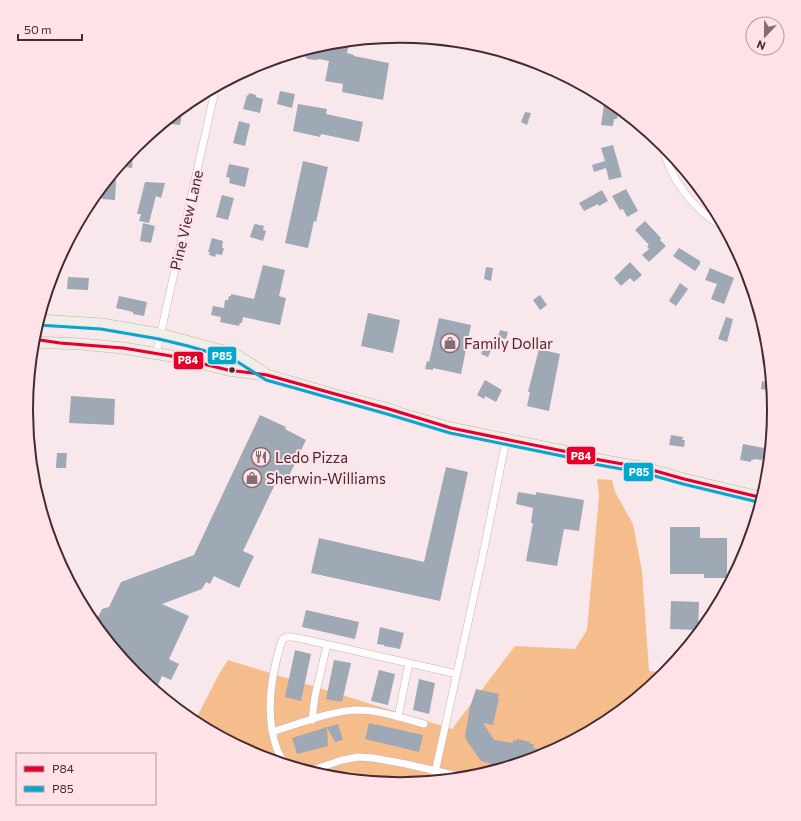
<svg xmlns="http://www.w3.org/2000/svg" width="801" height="821" font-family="Commissioner,sans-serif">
	<rect width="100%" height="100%" fill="#f8e8ec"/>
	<path fill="#f5bd8c" d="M597 479 612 480 615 492 633 524 642 571 649 671 667 673 608 722 544 757 473 778 400 785 327 778 257 756 194 723 219 674 228 660 452 729 515 646 575 649 587 630 599 496Z"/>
	<path fill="#9fa8b5" d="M339 42 349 44 347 53 354 55V56L389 63 383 100 342 92 343 84 325 81 329 61 319 59 316 60 307 59 302 51 328 43Z
		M280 91 295 94 292 108 277 104Z
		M249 93 256 95V97L263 99 260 113 243 109 247 95 248 96Z
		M298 104 327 109 326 114 363 122 359 142 321 134 320 137 293 131Z
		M604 105 619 108 617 119H614L613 126 601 125Z
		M183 107 180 125 164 123Z
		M525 112 531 113 527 125 521 122Z
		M239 121 250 124 245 146 233 143Z
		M613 145 622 177 609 180 606 168 594 172 592 165 605 161 601 148Z
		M134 148 132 168 119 166 127 156Z
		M303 161 328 167 316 222 314 221 308 248 285 243Z
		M229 164 249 168 245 187 229 183 230 178 226 177Z
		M108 179 116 180 115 200 102 199 103 186Z
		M145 182 165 183 161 198 156 196 149 223 139 221 141 214H137Z
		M626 189 638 211 627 217 623 209 620 210 612 196Z
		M602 190 608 201 599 206 598 204 584 211 579 203Z
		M222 195 234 198 228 220 216 217Z
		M645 221 661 238 660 240 666 246 649 262 642 255 649 249 647 246 649 245 635 230Z
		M143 223 155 226 151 243 140 241Z
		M255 224 264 226 263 230 266 231 263 241 250 237 254 225Z
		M212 238 223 241 222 248H224L222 255 216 254 215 257 209 255 210 252H208Z
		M679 248 700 261V264L695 271 673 256Z
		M630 262 642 275 634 282 630 278 621 286 614 278Z
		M263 265 285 270 279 296 286 298 280 325 243 317 242 323H240L239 326 220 322 221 317 211 315 213 306 224 308 225 300H228L229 296H231V294L254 299Z
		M486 267 493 268 491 281 484 279Z
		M710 268 734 278 724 304 711 299 717 284 705 280Z
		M68 277 89 278 88 290 67 289Z
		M680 283 688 289 676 306 669 301Z
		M540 295 547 305 540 310 533 300Z
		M119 296 147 302 144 316 133 314V312L116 308Z
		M368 313 400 320 393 353 361 346Z
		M726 317 733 319 727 342 718 339Z
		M439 318 471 325 461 374 433 368V370L425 369 427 361 429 362Z
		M500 330 508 332 506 339 498 337Z
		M487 339 494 343 488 357 481 354Z
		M539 349 560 354 549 411 527 406 530 392H528Z
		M485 380 502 390 496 402 485 396 484 399 477 395Z
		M762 381 772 383 773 391 761 389Z
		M71 396 115 399 114 425 69 423Z
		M260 415 286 427 285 429 306 440 286 482 278 478 243 551 254 556 239 588 214 576 210 584 206 582 202 589 162 604 189 616 169 659 179 664 171 680 162 676 155 691 136 675 94 625 102 609 109 607 121 582 194 555Z
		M671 435 683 437 682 440H685L684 447 669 445Z
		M743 444 770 449 768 459 762 458V460L754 459V460H751V462L740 460Z
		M57 453H67L66 468H56Z
		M446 467 468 472 440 601 311 573 319 538 424 562Z
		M518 492 536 495V492L584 500 579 531 564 529 557 566 526 561 533 523H531L533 508 516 504Z
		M670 527H700V538H727V578H704V574H670Z
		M671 601 699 602 698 630 670 629Z
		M306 610 359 622 355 639 302 627Z
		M380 627 404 633 400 649 384 646V645L377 644Z
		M295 650 311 654 301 701 285 697Z
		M334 660 351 663 342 702 326 699Z
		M379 670 395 674 388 705 371 701Z
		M419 679 435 683 429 714 413 710Z
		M476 689 499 694 498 698H499L493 725 483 723 494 740 513 743V740L517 741V739L530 742V744H534L533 748 552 752 544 757 506 768 481 761 467 741 465 736 470 707Z
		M369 723 423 735 419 752 365 739Z
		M338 724 343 740 335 742 327 727Z
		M327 727 328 746 297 754 292 738Z"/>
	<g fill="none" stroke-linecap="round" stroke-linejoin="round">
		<g stroke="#c6b3b8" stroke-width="8">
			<path id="street" d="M662 143C669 179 694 211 725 228
				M156 354 216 86
				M626 707 628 703
				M398 717 409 663
				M312 720 315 696 327 645
				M272 732C298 724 330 711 357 710 379 710 402 718 424 724
				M286 765C283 760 279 755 277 749 264 714 271 675 282 640 287 634 296 638 303 639L457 674
				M307 772 342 760 358 757 373 758 406 764 467 778
				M433 782 482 559 506 440"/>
		</g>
		<g stroke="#bab5a9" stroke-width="12">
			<path id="primary" d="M38 320 102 324 160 334 235 354 263 372
				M33 342 81 344 123 348 171 356 228 370 267 375 339 396 389 409 402 414 451 428 568 452 589 458 645 468 684 479 763 498"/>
		</g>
		<use href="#street" stroke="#fefcfc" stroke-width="7"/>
		<use href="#primary" stroke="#efefe7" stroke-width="11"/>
		<g stroke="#fee2e8" stroke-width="6">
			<path id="bus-1" d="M33 339 60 343 123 348 171 356 228 370 267 375 389 409 451 428 568 452 589 458 645 468 684 479 763 498"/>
		</g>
		<g stroke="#fee2e8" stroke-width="6">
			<path id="bus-2" d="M38 325 101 329 159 339 188 346 233 359 266 380 387 414 450 433 567 457 588 463 644 473 683 484 762 503"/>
		</g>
		<use href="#bus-1" stroke="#e4002b" stroke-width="3"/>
		<use href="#bus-2" stroke="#00a9ce" stroke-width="3"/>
	</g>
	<defs>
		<g id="shop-ring" transform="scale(1)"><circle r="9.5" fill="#fee2e8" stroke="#836c72" stroke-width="1.5"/><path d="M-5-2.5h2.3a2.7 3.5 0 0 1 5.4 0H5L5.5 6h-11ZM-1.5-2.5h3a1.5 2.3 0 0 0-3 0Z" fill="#836c72"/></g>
		<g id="restaurant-ring" transform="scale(1)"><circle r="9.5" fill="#fee2e8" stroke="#836c72" stroke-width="1.5"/><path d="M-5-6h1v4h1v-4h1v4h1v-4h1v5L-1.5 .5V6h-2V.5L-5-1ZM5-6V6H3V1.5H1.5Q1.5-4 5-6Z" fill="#836c72"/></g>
	</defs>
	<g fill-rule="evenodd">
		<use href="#shop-ring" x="450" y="343"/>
		<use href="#restaurant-ring" x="261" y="457"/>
		<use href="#shop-ring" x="252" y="478"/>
	</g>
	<circle fill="#442a31" stroke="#fee2e8" stroke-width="1.5" cx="232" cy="370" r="3.5"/>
	<g text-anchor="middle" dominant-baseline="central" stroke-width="4" stroke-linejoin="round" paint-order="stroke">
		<g font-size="15" fill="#442a31" stroke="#fee2e8">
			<text transform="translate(186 220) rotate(-77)">Pine View Lane</text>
		</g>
		<g font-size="15" fill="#442a31" stroke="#fee2e8" text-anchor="start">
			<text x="464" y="343">Family Dollar</text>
			<text x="275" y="457">Ledo Pizza</text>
			<text x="266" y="478">Sherwin-Williams</text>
		</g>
	</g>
	<path d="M0 0H801V821H0ZM33 410a367 367 0 1 1 734 0a367 367 0 1 1-734 0Z" fill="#fee2e8" fill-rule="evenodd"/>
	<path fill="none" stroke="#442a31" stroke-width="2" d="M33 410a367 367 0 1 1 734 0a367 367 0 1 1-734 0Z"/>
	<g stroke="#fee2e8" stroke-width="1.5">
		<rect x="207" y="346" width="30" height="19" rx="4" fill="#00a9ce"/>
		<rect x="173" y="351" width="31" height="19" rx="4" fill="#e4002b"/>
		<rect x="566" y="446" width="30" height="19" rx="4" fill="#e4002b"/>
		<rect x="623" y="462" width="31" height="20" rx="4" fill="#00a9ce"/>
	</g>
	<g font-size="11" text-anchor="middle" font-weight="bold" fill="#fff">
		<text x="222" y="360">P85</text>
		<text x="188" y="364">P84</text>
		<text x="581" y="460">P84</text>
		<text x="639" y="476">P85</text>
	</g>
	<rect x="16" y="753" width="140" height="52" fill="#fee2e8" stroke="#b4989f"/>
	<rect x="24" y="766" width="20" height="6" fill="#e4002b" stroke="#b4989f"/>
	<text x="52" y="773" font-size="12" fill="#442a31">P84</text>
	<rect x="24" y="786" width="20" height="6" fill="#00a9ce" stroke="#b4989f"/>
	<text x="52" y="793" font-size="12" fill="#442a31">P85</text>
	<g transform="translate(765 36) rotate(202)"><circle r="19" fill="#fee2e8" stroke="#b4989f"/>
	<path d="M0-3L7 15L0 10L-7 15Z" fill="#836c72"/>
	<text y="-6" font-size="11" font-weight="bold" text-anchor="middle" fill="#442a31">N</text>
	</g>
	<path d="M18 34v6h64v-6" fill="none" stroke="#442a31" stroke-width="2"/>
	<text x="24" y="34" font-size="12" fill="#442a31" stroke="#fee2e8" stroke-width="3" paint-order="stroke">50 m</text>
</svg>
